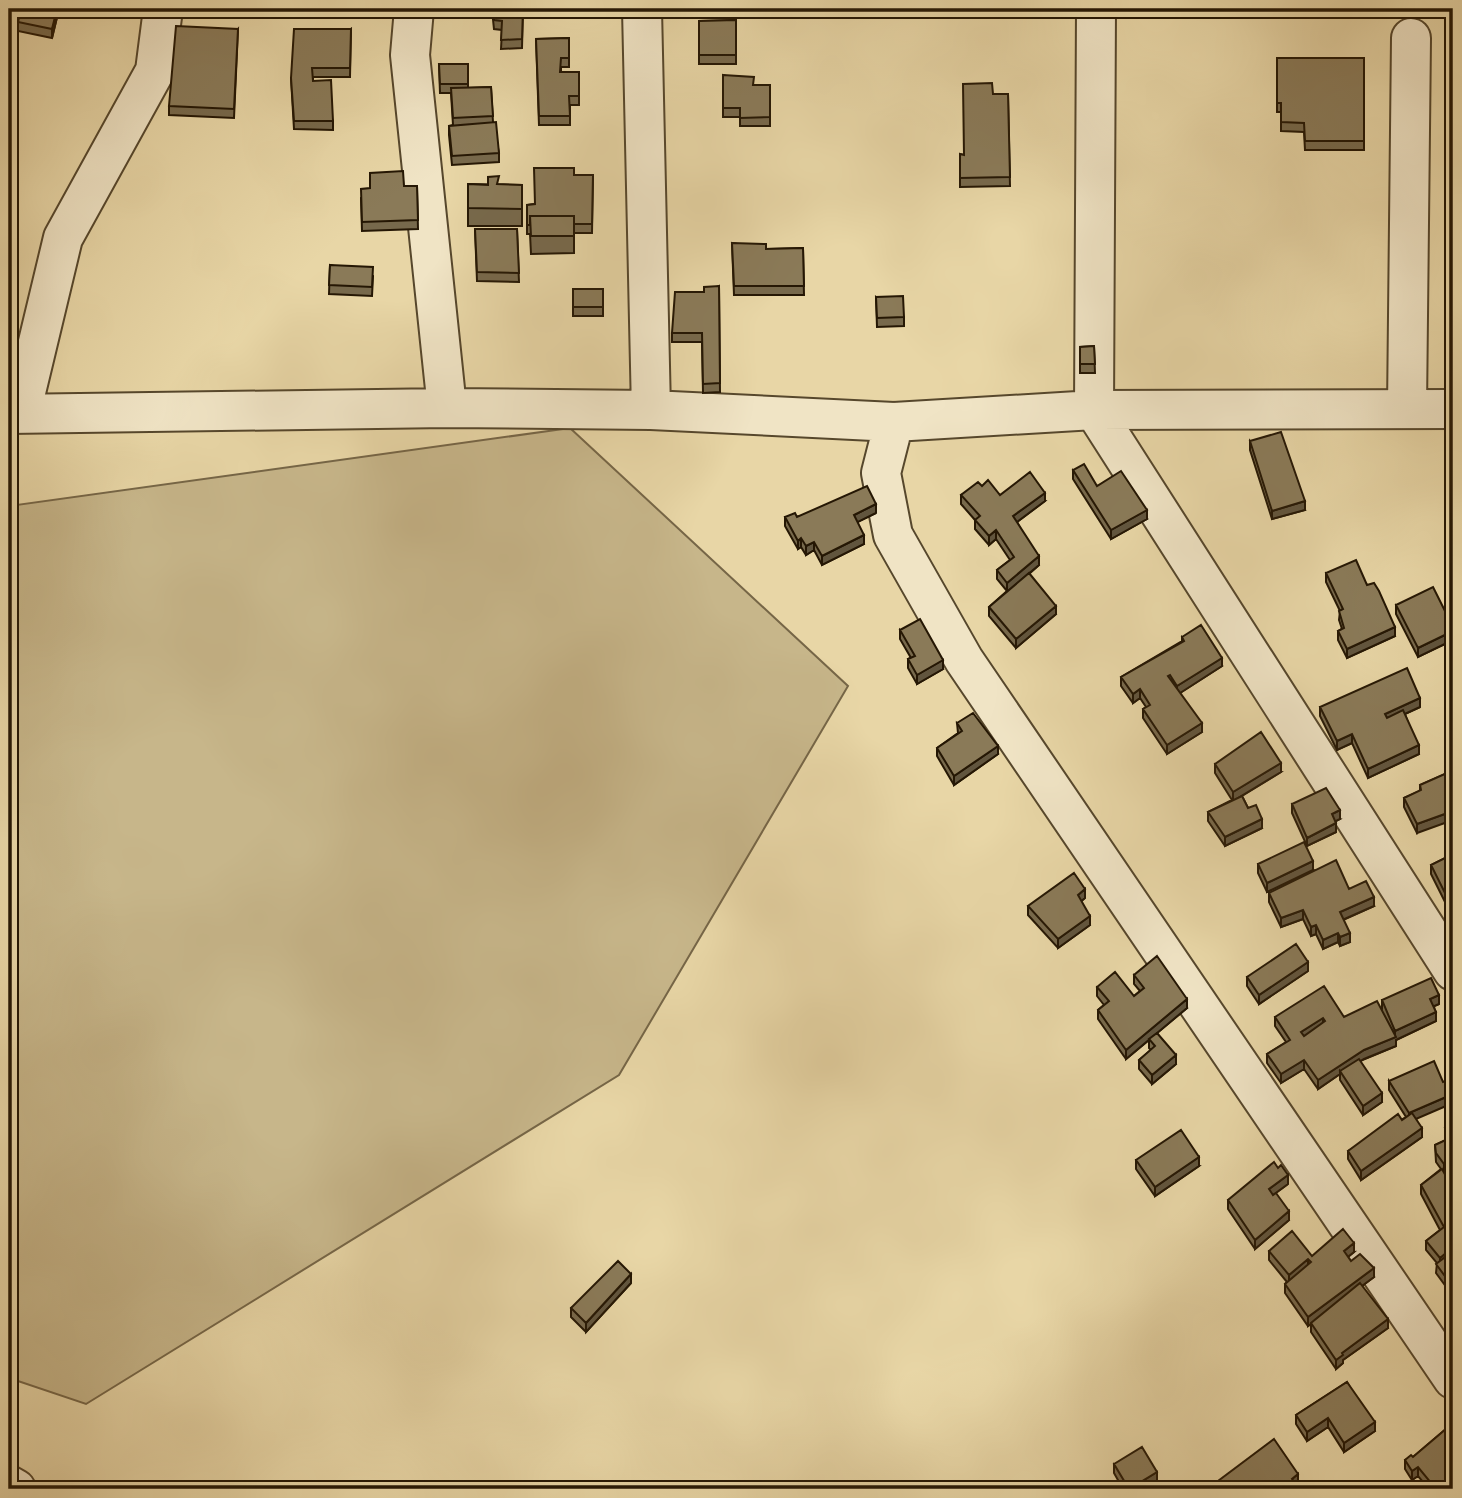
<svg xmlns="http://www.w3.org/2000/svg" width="1462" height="1498" font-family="'IM FELL English',serif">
	<rect width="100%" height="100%" fill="#e8d6a6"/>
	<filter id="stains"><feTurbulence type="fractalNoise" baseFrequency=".00286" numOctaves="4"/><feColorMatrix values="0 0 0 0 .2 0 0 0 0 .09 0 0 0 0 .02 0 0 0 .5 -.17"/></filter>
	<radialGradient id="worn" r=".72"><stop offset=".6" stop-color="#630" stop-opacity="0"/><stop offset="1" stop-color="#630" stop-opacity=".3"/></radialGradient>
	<path fill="#c7b68a" stroke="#766647" stroke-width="2" d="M570 428 848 686 619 1075 86 1404 9 1378V506Z"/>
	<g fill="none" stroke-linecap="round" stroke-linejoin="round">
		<g stroke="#56472c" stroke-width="42">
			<path id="minor" d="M414 9 410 55 447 408
				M642 9 651 410
				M1096 9 1094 410 1453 971
				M1407 409 1411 38
				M21 413 63 238 155 71 163 9
				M9 414 447 408 651 410 894 422 1094 410 1453 409
				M894 422 881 473 893 535 964 660 1453 1379
				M9 1485 16 1489"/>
		</g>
		<use href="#minor" stroke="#f0e4c5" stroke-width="38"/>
	</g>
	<path fill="#77694c" stroke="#251704" stroke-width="2" d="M21 9H59L52 38 18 31V22Z
		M461 9H523L522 48 501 49 502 30 494 29 492 10Z
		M736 20V64H699V21Z
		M238 29 234 118 169 115V106Z
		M351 29 350 77H313V81L333 121V130L294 129 291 78Z
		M569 38V67H561V72L579 96V105H570V125H539L536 39Z
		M1277 58H1364V150H1305L1304 132 1281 131V112H1277Z
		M439 64H468V88L491 87 493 122 499 153V162L452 165 449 135V126L453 125 451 93H440Z
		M723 75 754 85H770V126H740V117H723Z
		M993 94H1008L1010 186 960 187V154L964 155Z
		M574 175H593L592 233H574V253L531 254 530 234H527V205L534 204Z
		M468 184 522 185V226H468Z
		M404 186H417L418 229 362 231 361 198Z
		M475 229H517L519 282 477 281Z
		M732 243 766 249 803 248 804 295H734Z
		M330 265 373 276 372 296 329 294Z
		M719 286 720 392 703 393 702 342H672V333L704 292Z
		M573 289H603V316H573Z
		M876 297 904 317V326L877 327Z
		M1094 346 1095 373H1080V347Z
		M1250 441 1305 510 1272 519 1250 450Z
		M1073 470 1097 486 1147 519 1111 539 1073 479Z
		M982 486 1000 495 1045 501 1017 522 1039 565 1029 574 1056 614 1016 648 989 616V607L1007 591 997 579V570L1010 560 996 539 989 545 975 529V520L961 504V495Z
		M876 513 857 522 864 544 822 565 814 550 806 555 801 547 798 549 785 526V517Z
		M1326 573 1367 585 1395 636 1347 658 1338 640V631L1342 629 1339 620 1340 611 1326 582Z
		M1396 605 1453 627V640L1418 657 1396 614Z
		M900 630 943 669 917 684 908 668V659L911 658 900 639Z
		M1182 637 1222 666 1180 693 1202 732 1167 754 1143 718V709L1146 707 1140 698 1133 703 1121 686V677L1182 641Z
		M1320 707H1420L1405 714 1419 754 1368 778 1352 743 1337 750 1320 716Z
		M957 723 998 754 954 785 937 756V748L958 733Z
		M1215 764 1281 772 1242 796 1248 808 1262 828 1225 846 1208 821V812L1232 800 1215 773Z
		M1447 773 1417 833 1404 807V798L1420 791V785Z
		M1292 804 1340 819 1336 821V832L1307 846 1292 813Z
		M1453 854V906L1448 908 1431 874V865Z
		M1258 864 1313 870 1267 892 1258 873Z
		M1349 889 1374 906 1343 920 1350 942 1340 946 1338 942 1323 949 1316 934 1311 936 1303 919 1281 927 1269 902V893Z
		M1085 898 1081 901 1090 925 1058 948 1028 915V906Z
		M1308 971 1259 1004 1247 986V977Z
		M1134 975 1187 1008 1157 1033 1176 1064 1152 1084 1139 1069V1060L1151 1050 1149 1048V1040L1126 1059 1098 1019V1010L1104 1005 1097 996V987L1134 996 1140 991 1134 984Z
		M1382 1000 1439 1004 1434 1006 1436 1021 1396 1040V1046L1360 1061 1382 1102 1363 1115 1340 1080V1074L1318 1089 1304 1069 1281 1083 1267 1063V1054L1286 1042 1275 1026V1017H1344L1382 1009Z
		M1389 1081 1416 1119 1422 1137 1361 1180 1348 1159V1151L1406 1117 1389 1090Z
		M1453 1124V1169L1444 1173 1453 1189V1261V1256L1450 1259 1453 1263 1450 1292 1436 1273 1437 1263 1426 1250V1241L1440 1230 1421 1194V1185L1441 1169 1436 1162 1435 1145 1446 1140 1445 1137V1128Z
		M1136 1160 1199 1166 1155 1196 1136 1169Z
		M1288 1184 1273 1195 1289 1220 1255 1249 1228 1209V1200Z
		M1269 1251 1312 1256 1354 1252 1348 1257 1351 1261 1374 1277 1362 1286 1388 1328 1343 1360V1363L1336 1369 1311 1332V1324L1308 1326 1285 1293V1284L1287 1282 1269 1260Z
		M631 1283 586 1332 571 1317V1308Z
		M1347 1382 1375 1431 1344 1452 1328 1427 1307 1441 1296 1424V1415Z
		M1453 1423V1487L1451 1489H1429L1418 1476 1412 1480 1405 1469V1460L1413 1457Z
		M1114 1464 1157 1481 1144 1489H1123L1114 1473Z
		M1218 1481 1298 1483 1296 1485V1489H1218Z"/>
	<path fill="#61553e" stroke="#251704" stroke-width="2" d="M57 9H59L52 38V29Z
		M1045 493V501L1013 525V516Z
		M1305 501V510L1272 519V511Z
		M876 504V513L854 524V515Z
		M1147 510V519L1111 539V530Z
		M996 530V539L989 545V536Z
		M864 535V544L822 565V556Z
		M801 538V547L798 549V541Z
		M814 542V550L806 555V546Z
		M1039 556V565L1007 592V583Z
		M1056 606V614L1016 648V639Z
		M1395 627V636L1347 658V649Z
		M1453 631V640L1418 657V648Z
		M1222 658V666L1177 695V686Z
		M943 660V669L917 684V675Z
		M1140 689V698L1133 703V694Z
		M1420 698V707L1385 723V714Z
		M1202 723V732L1167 754V745Z
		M1352 734V743L1337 750V741Z
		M1419 745V754L1368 778V769Z
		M998 746V754L954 785V776Z
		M1281 763V772L1233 801V792Z
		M1340 810V819L1332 823V814Z
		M1453 811V820L1417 833V824Z
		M1262 819V828L1225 846V837Z
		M1336 823V832L1307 846V838Z
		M1313 861V870L1267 892V883Z
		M1085 889V898L1078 904V895Z
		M1374 897V906L1340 921V912Z
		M1453 897V906L1448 908V899Z
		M1303 910V919L1281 927V918Z
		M1090 916V925L1058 948V939Z
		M1316 925V934L1311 936V927Z
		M1338 933V942L1323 949V940Z
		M1350 933V942L1340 946V937Z
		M1308 962V971L1259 1004V995Z
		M1439 995V1004L1430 1008V999Z
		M1187 999V1008L1126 1059V1050Z
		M1436 1012V1021L1396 1040V1046L1364 1059 1342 1073 1340 1071V1074L1318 1089V1080L1364 1050 1395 1037V1031Z
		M1323 1018V1027L1301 1041V1032Z
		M1176 1055V1064L1152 1084V1075Z
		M1304 1060V1069L1281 1083V1074Z
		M1382 1093V1102L1363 1115V1106Z
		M1453 1094V1103L1409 1122V1113Z
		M1422 1128V1137L1361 1180V1171Z
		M1199 1157V1166L1155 1196V1187Z
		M1453 1160V1169L1444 1173V1164Z
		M1288 1175V1184L1269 1198V1189Z
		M1289 1211V1220L1255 1249V1240Z
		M1354 1243V1252L1344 1260V1251Z
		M1453 1247V1256L1440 1266V1258Z
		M1308 1259V1268L1289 1284V1275Z
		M1374 1268V1277L1308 1326V1317Z
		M631 1274V1283L586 1332V1323Z
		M1453 1281V1290L1450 1292V1283Z
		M1388 1319V1328L1343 1360V1363L1336 1369V1360L1342 1353Z
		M1328 1418V1427L1307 1441V1432Z
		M1375 1422V1431L1344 1452V1443Z
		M1418 1467V1476L1412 1480V1471Z
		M1157 1472V1481L1144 1489H1130Z
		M1298 1474V1483L1296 1485V1489H1288L1292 1479Z
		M1453 1478V1487L1451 1489H1439Z"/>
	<path fill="#8a7a58" stroke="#251704" stroke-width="2" fill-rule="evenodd" d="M21 9H57L52 29 18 22Z
		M493 9H523L522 39 501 40 502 21 494 20Z
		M736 20V55H699V21Z
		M176 26 238 29 234 109 169 106Z
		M294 29H351L350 68H312L313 81 331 80 333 121H294L291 78Z
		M569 38V58H561L560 72H579V96H569L570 116H539L536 39Z
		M1277 58H1364V141H1305L1304 123 1281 122V103H1277Z
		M439 64H468V84H440Z
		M723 75 754 77 753 85H770V117L740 118V108H723Z
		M992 83 993 94H1008L1010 177 960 178V154L964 155 963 84Z
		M491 87 493 116 453 118 451 88Z
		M496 122 499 153 452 156 449 126Z
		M534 168H574V175H593L592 224H574V216H530V225H527V205L535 204Z
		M403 171 404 186H417L418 220 362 222 361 189 370 188V173Z
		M499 176 497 184 522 185V209L468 208V184L488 185V177Z
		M530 216H574V236H531Z
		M475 229H517L519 273 477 272Z
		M732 243 766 244V249L803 248 804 286H734Z
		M330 265 373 267 372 287 329 285Z
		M719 286 720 383 703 384 702 333H672L675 292H704V287Z
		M573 289H603V307H573Z
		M903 296 904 317 877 318 876 297Z
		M1094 346 1095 364H1080V347Z
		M1281 432 1305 501 1272 511 1250 441Z
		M1084 464 1097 486 1121 471 1147 510 1111 530 1073 470Z
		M1030 472 1045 493 1013 516 1039 556 1007 583 997 570 1014 557 996 530 989 536 975 520 980 516 961 495 978 482 982 486 988 480 1000 495Z
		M867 486 876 504 854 515 864 535 822 556 814 542 806 546 801 538 798 541 785 517 795 513 797 517Z
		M1356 560 1367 585 1374 583 1379 591 1395 627 1347 649 1338 631 1344 628 1339 611 1343 609 1326 573Z
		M1029 573 1056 606 1016 639 989 607Z
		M1433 587 1453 627V631L1418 648 1396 605Z
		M920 619 943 660 917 675 908 659 915 656 900 630Z
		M1201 625 1222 658 1177 686 1170 675 1168 676 1202 723 1167 745 1143 709 1150 705 1140 689 1133 694 1121 677 1184 641 1182 637Z
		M1407 668 1420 698 1385 714 1387 718 1403 710 1419 745 1368 769 1352 734 1337 741 1320 707Z
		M973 713 998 746 954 776 937 748 962 731 957 723Z
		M1261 732 1281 763 1233 792 1215 764Z
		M1447 773 1449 778 1453 776V811L1417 824 1404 798 1421 790 1420 785Z
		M1326 788 1340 810 1332 814 1336 823 1307 838 1292 804Z
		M1242 796 1248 808 1256 805 1262 819 1225 837 1208 812Z
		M1304 842 1313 861 1267 883 1258 864Z
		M1453 854V897L1448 899 1431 865Z
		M1336 860 1349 889 1366 881 1374 897 1340 912 1350 933 1340 937 1338 933 1323 940 1316 925 1311 927 1303 910 1281 918 1269 893Z
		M1074 873 1085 889 1078 895 1090 916 1058 939 1028 906Z
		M1296 944 1308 962 1259 995 1247 977Z
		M1157 956 1187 999 1126 1050 1098 1010 1109 1001 1097 987 1115 972 1134 996 1144 988 1134 975Z
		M1431 978 1439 995 1430 999 1436 1012 1395 1031 1382 1000Z
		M1324 986 1344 1017 1377 1001 1396 1037 1364 1050 1318 1080 1304 1060 1281 1074 1267 1054 1290 1040 1275 1017ZM1323 1018 1325 1021 1304 1036 1301 1032Z
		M1157 1033 1176 1055 1152 1075 1139 1060 1155 1046 1149 1039Z
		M1359 1059 1382 1093 1363 1106 1340 1071Z
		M1434 1061 1443 1082 1453 1078V1094L1409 1113 1389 1081Z
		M1412 1113 1422 1128 1361 1171 1348 1151 1398 1114 1402 1120Z
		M1453 1124V1160L1444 1164 1436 1153 1435 1145 1450 1138 1445 1128Z
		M1181 1130 1199 1157 1155 1187 1136 1160Z
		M1274 1162 1278 1168 1281 1165 1288 1175 1269 1189 1273 1195 1276 1193 1289 1211 1255 1240 1228 1200Z
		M1442 1169 1453 1189V1247L1440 1258 1426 1241 1444 1227 1421 1185Z
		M1343 1229 1354 1243 1344 1251 1351 1261 1360 1254 1374 1268 1308 1317 1285 1284 1311 1262 1308 1259 1289 1275 1269 1251 1292 1231 1312 1256Z
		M1448 1255 1453 1263V1281L1450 1283 1436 1264Z
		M618 1261 631 1274 586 1323 571 1308Z
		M1360 1283 1388 1319 1342 1353 1343 1355 1336 1360 1311 1323Z
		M1347 1382 1375 1422 1344 1443 1328 1418 1307 1432 1296 1415Z
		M1453 1423V1478L1439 1489H1436L1418 1467 1412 1471 1405 1460 1411 1455 1413 1457Z
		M1274 1439 1298 1474 1292 1479 1296 1484 1288 1489H1223L1218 1481Z
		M1142 1447 1157 1472 1129 1489 1114 1464Z"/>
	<rect width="1462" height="1498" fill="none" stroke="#e8d6a6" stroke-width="35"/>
	<rect x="10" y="10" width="1441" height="1477" fill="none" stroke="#251704" stroke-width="3.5"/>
	<rect x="18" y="18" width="1427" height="1463" fill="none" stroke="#251704" stroke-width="2"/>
	<rect width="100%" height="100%" filter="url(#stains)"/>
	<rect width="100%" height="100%" fill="url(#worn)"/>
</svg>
